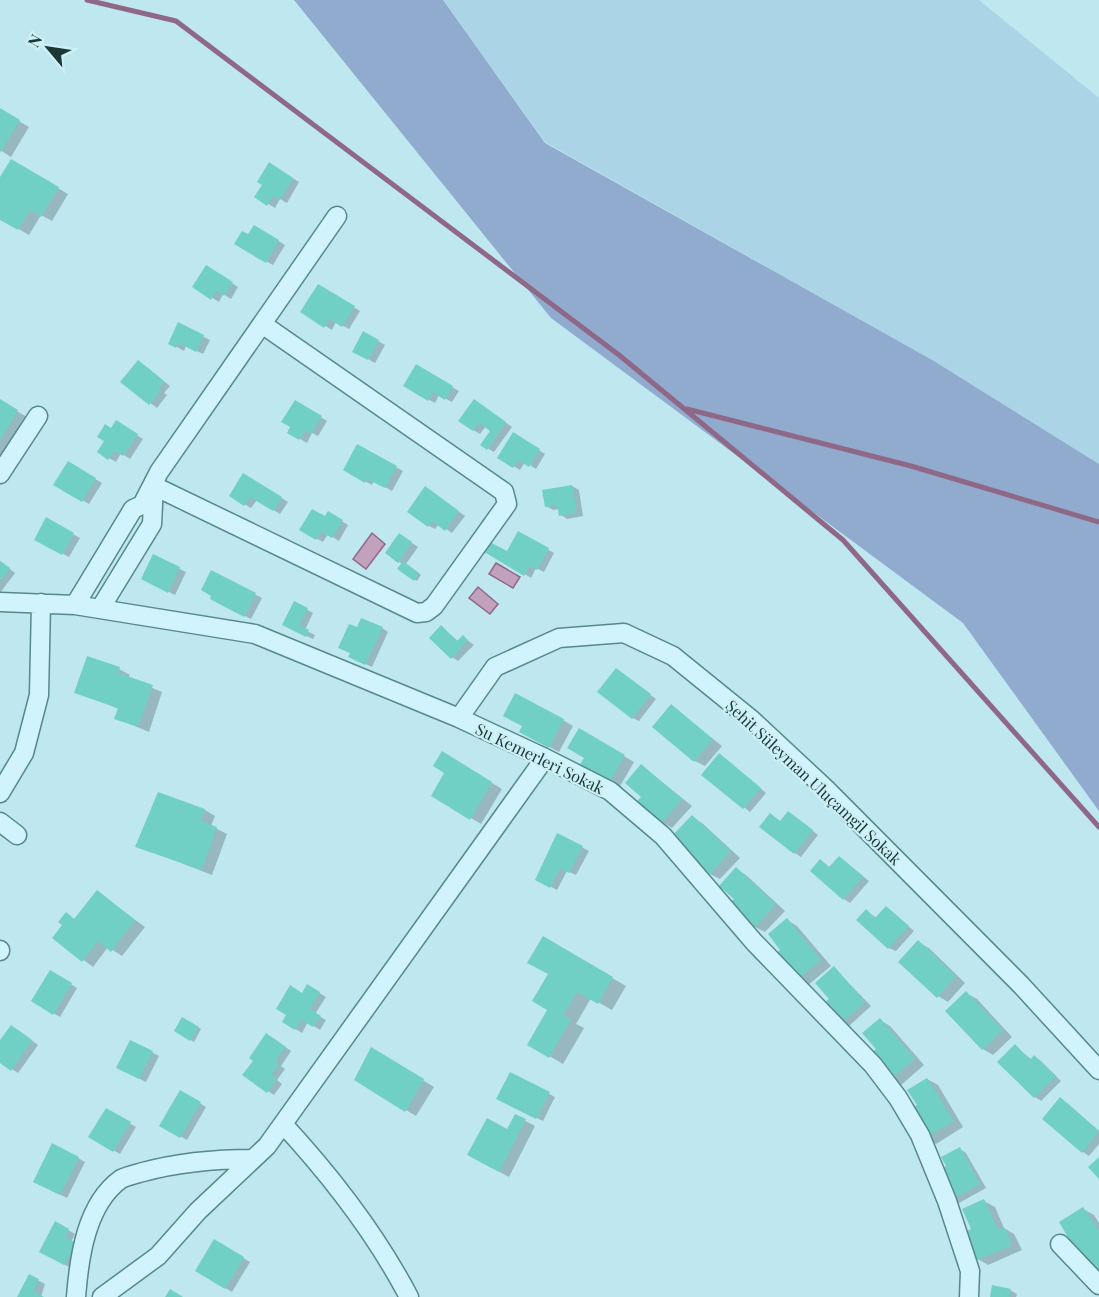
<svg xmlns="http://www.w3.org/2000/svg" width="1099" height="1297" font-family="'Playfair Display',serif">
	<rect width="100%" height="100%" fill="#bee7f0"/>
	<path fill="#abd4e6" d="M443 0H979L1099 98V464L934 361 545 142Z"/>
	<path fill="#91abce" d="M294 0H443L545 143 934 361 1099 464V811L963 623 551 318Z"/>
	<path fill="#c1a1bc" stroke="#8f6887" stroke-width="1.5" d="M372 533 385 544 366 569 353 559Z
		M496 563 520 577 513 588 489 574Z
		M478 587 498 604 490 614 469 598Z"/>
	<path fill="#0003" d="M0 110 29 127 11 157 0 150Z
		M11 161 68 194 52 221 41 215 29 235 0 218V180Z
		M270 164 299 182 287 203 280 199 275 208 257 197 264 185Z
		M255 227 285 245 273 265 236 244 249 236Z
		M207 267 238 287 231 299 223 294 219 302 194 287Z
		M319 286 360 311 349 329 336 322 332 330 302 312Z
		M179 324 210 340 203 354 186 346 184 351 170 343Z
		M364 333 385 345 375 363 354 351Z
		M144 365 170 386 164 393 167 395 157 408 122 382Z
		M416 366 459 391 452 402 439 395 435 403 405 386Z
		M0 401 27 417 0 463Z
		M296 402 327 421 318 436 312 433 307 443 289 432Z
		M481 405 512 427 494 452 487 448 492 430 486 426 480 434 473 430Z
		M116 422 143 439 130 459 121 453 116 462 99 452Z
		M513 434 545 454 536 469 525 462 520 470 499 457Z
		M358 446 403 471 392 491 374 481 372 485 345 470Z
		M68 463 102 483 89 504 55 484Z
		M244 475 288 502 280 514 257 500 251 508 231 496Z
		M572 486 579 490 583 516 567 519 561 515 559 509 553 510 546 506Z
		M432 492 465 516 452 533 439 524 435 529 429 526Z
		M328 513 348 525 339 541 328 534 323 542 301 530 325 518Z
		M46 519 80 538 69 557 36 539Z
		M519 533 554 553 544 572 536 568 531 578 483 549 508 553Z
		M406 539 418 547 406 564 421 575 417 581 399 569 403 564 399 562Z
		M154 556 186 572 175 595 149 582Z
		M0 561 15 573 0 593Z
		M212 572 262 598 251 619 212 599Z
		M295 603 313 613 305 630 315 635 313 639 290 628Z
		M441 627 458 641 463 637 474 645 458 661 452 657Z
		M382 628 388 632 372 667 357 660 358 629Z
		M119 669 130 675 128 678 162 692 149 732 116 718 119 709 76 692Z
		M617 670 656 699 639 721 633 718Z
		M671 706 722 746 705 766 695 761Z
		M563 720 573 726 559 752 531 737Z
		M579 730 634 762 619 788 581 766 586 758Z
		M443 753 502 789 481 824 433 795 446 773Z
		M726 759 766 793 750 812 703 774Z
		M642 766 692 806 672 828 662 822 643 796Z
		M205 810 215 816 211 826 227 834 212 875 137 846Z
		M692 817 702 823 740 858 720 879 710 874Z
		M795 817 818 835 801 857 795 853Z
		M558 835 589 851 576 875 567 871 557 890 537 879Z
		M840 858 869 881 850 903 844 899 821 861 831 868Z
		M736 869 746 875 785 911 765 932 755 927 736 898Z
		M97 892 145 927 122 956 108 947 93 967 54 938 64 925 66 914 76 920Z
		M886 907 914 931 896 951 889 948 866 911 877 918Z
		M787 920 797 926 831 966 807 986 797 980Z
		M543 938 626 986 612 1010 591 998 576 1024 584 1028 563 1064 529 1044 549 1009V974Z
		M918 942 929 948 965 983 948 1002 938 996Z
		M834 968 871 1006 849 1026 842 1022 831 999Z
		M51 972 77 988 60 1017 33 1001Z
		M308 986 326 997 315 1014 326 1020 320 1030 308 1022 302 1033 284 1022Z
		M966 993 977 999 1012 1037 993 1055 983 1049 948 1011Z
		M183 1019 201 1029 194 1042 176 1031Z
		M880 1020 890 1026 924 1065 901 1085 891 1079 878 1049Z
		M18 1030 38 1045 18 1073 0 1061V1042Z
		M273 1038 291 1051 281 1066 285 1069 277 1080 282 1084 274 1095 244 1075Z
		M131 1042 159 1056 146 1082 124 1071Z
		M1015 1046 1032 1060 1035 1057 1041 1061 1061 1081 1041 1101 1035 1097Z
		M372 1049 434 1087 416 1116 356 1080Z
		M511 1074 555 1097 543 1121 498 1098Z
		M927 1079 938 1085 963 1127 936 1144 925 1138 919 1106Z
		M181 1092 206 1107 187 1140 161 1125Z
		M1067 1103 1099 1131V1144L1089 1156 1083 1152Z
		M107 1110 136 1127 120 1154 90 1137Z
		M516 1116 535 1126 509 1177 479 1161 508 1131Z
		M960 1149 966 1153 986 1188 959 1203 953 1199 948 1167Z
		M78 1158 85 1162 67 1198 41 1185Z
		M984 1201 995 1207 1004 1228 1014 1234 1022 1250 988 1265 978 1259 973 1230Z
		M1083 1209 1094 1215 1099 1223V1280Z
		M56 1223 75 1234 71 1242 82 1248 71 1268 41 1252Z
		M214 1241 250 1262 232 1292 197 1271Z
		M30 1276 45 1284 41 1297H19Z
		M1010 1290 1017 1294 1016 1297H991Z"/>
	<g fill="none" stroke-linecap="round" stroke-linejoin="round">
		<path stroke="#8f6887" stroke-width="5" d="M87 0 176 21 619 355 843 540 1099 827
			M687 409 911 466 1099 522"/>
	</g>
	<path fill="#71d0c5" d="M0 108 20 120 0 153Z
		M11 159 59 187 41 217 30 210 18 230 0 220V177Z
		M269 162 293 178 280 200 273 196 267 206 254 197 262 185 257 182Z
		M254 225 279 240 266 263 234 244 242 231 248 234Z
		M206 265 233 282 224 296 216 291 211 300 192 287Z
		M318 284 355 306 342 327 329 319 324 328 300 312Z
		M178 322 204 335 196 352 179 343 176 348 168 344Z
		M363 331 379 340 368 360 352 352Z
		M138 360 164 381 159 388 161 391 149 405 120 382Z
		M416 364 453 386 445 400 432 392 428 401 403 386Z
		M0 399 18 410 0 440Z
		M474 399 506 422 487 450 480 445 490 431 479 423 473 431 458 421Z
		M295 400 322 416 311 434 305 431 299 440 287 433 290 427 281 422Z
		M116 420 138 434 123 456 114 451 108 460 97 452 104 441 97 437 105 424 111 428Z
		M513 432 540 449 529 467 518 460 513 468 497 458Z
		M357 444 397 466 385 488 367 479 365 483 343 470Z
		M68 461 96 478 82 502 53 485Z
		M243 473 282 497 273 511 250 497 244 506 229 496Z
		M572 485 577 513 559 516 557 505 545 507 542 490Z
		M425 486 459 511 445 531 432 521 428 527 407 512Z
		M312 509 325 516 328 511 343 520 332 538 321 532 316 540 299 530Z
		M46 517 74 533 62 555 34 540Z
		M518 531 549 548 537 570 529 566 524 576 481 550 486 540 507 551Z
		M399 533 412 542 398 563 385 553Z
		M153 554 180 567 168 593 141 579Z
		M0 561 10 568 0 581Z
		M403 561 419 573 414 581 397 569Z
		M211 570 256 593 244 617 210 599 211 596 201 590Z
		M294 601 308 608 299 625 309 630 306 637 282 625Z
		M361 618 383 627 365 665 348 657 350 653 338 648 349 624 357 627Z
		M441 625 457 641 463 635 468 640 451 659 429 638Z
		M87 656 120 667 118 673 153 685 138 727 114 719 118 708 74 693Z
		M616 668 651 694 632 719 597 692Z
		M515 693 564 719 549 748 519 732 522 726 503 716Z
		M671 704 713 739 694 762 652 727Z
		M579 728 625 755 608 784 579 766 584 758 567 748Z
		M442 751 492 782 470 820 431 796 444 773 433 766Z
		M719 753 761 788 743 809 701 775Z
		M641 764 682 799 661 824 636 802 641 797 625 783Z
		M158 792 205 809 201 821 217 827 202 870 135 847Z
		M788 811 813 830 794 854 759 827 770 813 780 821Z
		M692 815 731 851 709 875 670 838Z
		M557 833 583 846 569 873 560 868 550 888 535 880Z
		M839 856 863 876 843 900 810 871 820 859 829 867Z
		M736 867 776 904 754 928 728 904 734 899 719 886Z
		M97 890 135 920 111 952 98 941 82 962 52 938 62 925 58 922 66 912 74 919Z
		M886 906 909 926 888 949 856 920 866 909 875 918Z
		M787 918 821 960 796 981 774 955 780 950 768 934Z
		M543 936 613 977 598 1004 577 992 563 1015 571 1019 549 1058 527 1045 547 1010 532 1001 548 974 527 963Z
		M918 940 956 976 937 998 898 962Z
		M834 966 865 1002 841 1023 824 1003 829 999 815 983Z
		M50 970 72 983 53 1015 31 1001Z
		M307 984 320 992 310 1009 321 1016 313 1027 301 1020 295 1030 282 1022 286 1015 276 1009 290 985 302 993Z
		M966 991 1003 1030 982 1050 945 1011Z
		M182 1017 199 1027 190 1041 174 1031Z
		M880 1018 915 1059 890 1080 868 1056 876 1049 862 1033Z
		M11 1025 32 1040 11 1071 0 1063V1040Z
		M266 1033 286 1047 275 1061 279 1064 271 1075 277 1079 267 1093 242 1075 253 1061 249 1058Z
		M130 1040 153 1051 139 1079 116 1068Z
		M1015 1044 1030 1060 1034 1055 1056 1076 1034 1098 997 1062Z
		M371 1047 424 1079 405 1112 354 1080Z
		M510 1072 550 1092 536 1119 496 1099Z
		M927 1078 954 1121 924 1139 907 1111 917 1105 907 1090Z
		M180 1090 201 1102 180 1138 159 1126Z
		M1060 1097 1099 1131 1082 1153 1042 1119Z
		M106 1108 131 1122 113 1152 88 1137Z
		M515 1114 526 1119 499 1172 467 1155 487 1118 507 1129Z
		M52 1143 79 1157 60 1195 33 1182Z
		M960 1147 980 1184 952 1200 936 1172 946 1166 941 1157Z
		M1099 1157V1179L1088 1167Z
		M984 1199 998 1230 1004 1227 1012 1245 977 1260 964 1232 971 1229 962 1209Z
		M1083 1207 1099 1231V1272L1091 1277 1059 1222Z
		M55 1221 69 1229 65 1237 76 1243 64 1265 39 1252Z
		M214 1239 244 1257 225 1289 195 1271Z
		M29 1274 39 1279 33 1291 44 1297H17Z
		M992 1285 1011 1289 1009 1297H990Z
		M170 1289 183 1297H165Z"/>
	<g fill="none" stroke-linecap="round" stroke-linejoin="round">
		<g stroke="#568989" stroke-width="21">
			<path id="minor" d="M0 474 38 416
				M0 602 75 605 255 634 459 718 545 758 610 791 663 836 754 942 873 1065 898 1098 920 1135 947 1201 970 1271 969 1297
				M75 605 133 509 142 505 159 472 337 216
				M100 609 152 524 154 486 417 613 426 612 434 606 507 504 504 492 262 324
				M459 718 495 667 559 638 624 633 673 656 752 720 826 789 1021 985 1099 1070
				M0 793 24 753 39 695 41 603
				M0 822 17 835
				M0 951V950
				M283 1124C331 1176 376 1234 409 1297
				M1060 1244 1099 1285
				M76 1297C79 1258 86 1204 121 1179 127 1176 136 1174 143 1172 180 1162 215 1159 253 1159
				M102 1297 158 1256 198 1211 267 1146 545 758"/>
		</g>
		<use href="#minor" stroke="#d1f3fb" stroke-width="18"/>
	</g>
	<g text-anchor="middle" dominant-baseline="central" stroke-width="4.5" stroke-linejoin="round" paint-order="stroke">
		<g font-size="16" fill="#1b3736" stroke="#cdf0f7">
			<text transform="translate(540 758) rotate(26)">Su Kemerleri Sokak</text>
			<text transform="translate(814 782) rotate(43)">Şehit Süleyman Uluçamgil Sokak</text>
		</g>
	</g>
	<g transform="translate(48 48) rotate(299)" stroke="#cdf0f7" stroke-width="4.5" paint-order="stroke">
	<path d="M0-4.5L10 22L0 15L-10 22Z" fill="#1b3736"/>
	<text y="-9" font-size="16" font-weight="bold" text-anchor="middle" fill="#1b3736">N</text>
	</g>
</svg>
